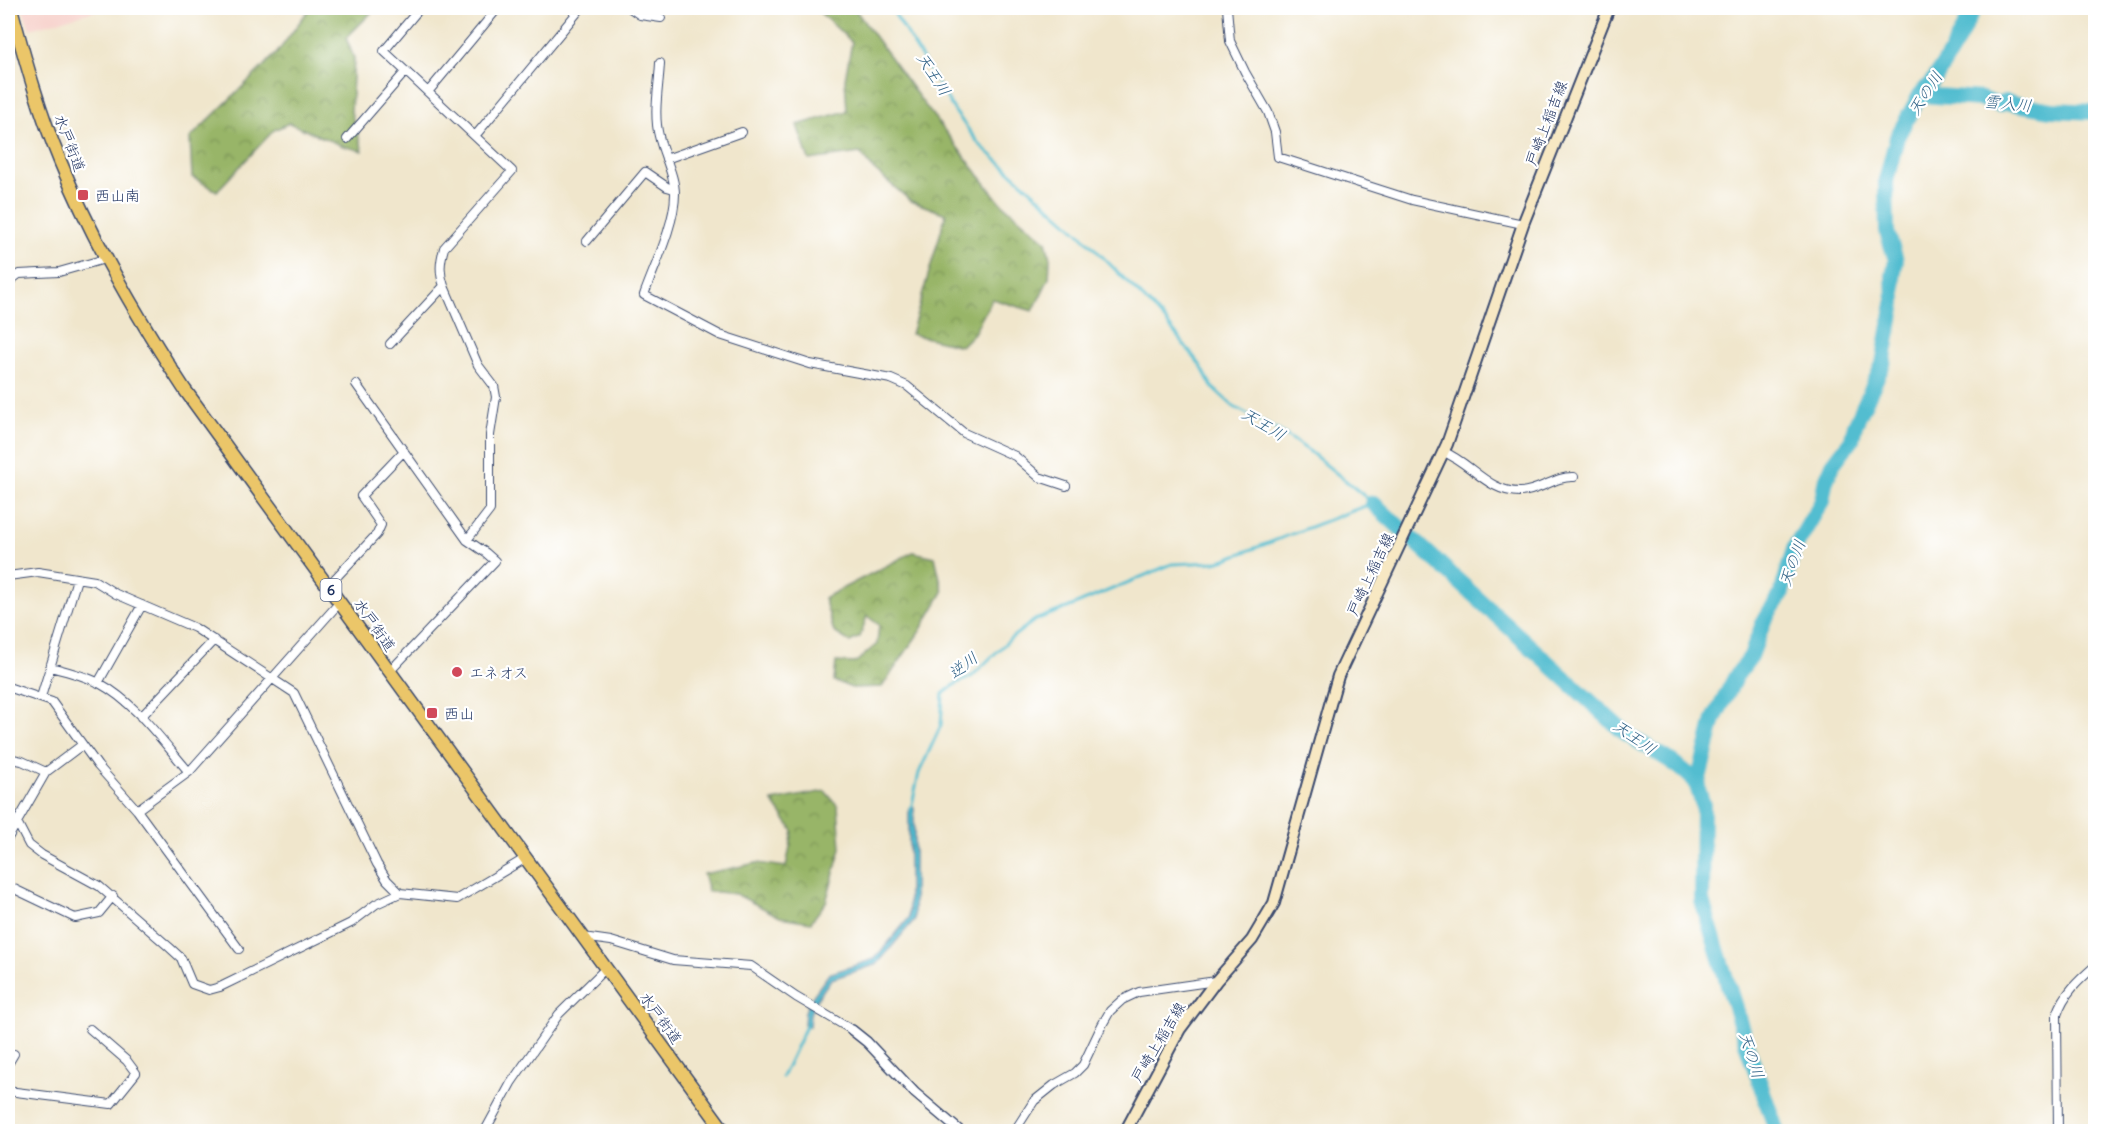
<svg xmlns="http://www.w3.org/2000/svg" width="2103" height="1139" font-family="Delius,'Klee One',sans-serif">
	<defs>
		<pattern id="forest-crowns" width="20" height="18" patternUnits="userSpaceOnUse" patternTransform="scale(1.5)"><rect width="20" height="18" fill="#98b567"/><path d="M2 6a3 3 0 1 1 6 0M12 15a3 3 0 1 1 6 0" fill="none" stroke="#7b9458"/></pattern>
		<pattern id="water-ripples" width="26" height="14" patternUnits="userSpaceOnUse" patternTransform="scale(1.5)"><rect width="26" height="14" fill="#53bdd0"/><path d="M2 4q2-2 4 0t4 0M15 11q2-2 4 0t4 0" fill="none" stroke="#449aac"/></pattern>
	</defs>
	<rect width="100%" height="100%" fill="#fff"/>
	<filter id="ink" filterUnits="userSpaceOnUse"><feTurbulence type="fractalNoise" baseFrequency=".0167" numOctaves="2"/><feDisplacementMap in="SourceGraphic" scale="12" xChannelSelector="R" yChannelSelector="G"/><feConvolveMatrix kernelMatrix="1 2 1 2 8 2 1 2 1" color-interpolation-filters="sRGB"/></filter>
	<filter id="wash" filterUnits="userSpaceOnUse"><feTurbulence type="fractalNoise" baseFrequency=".008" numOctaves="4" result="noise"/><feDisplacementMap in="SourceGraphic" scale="24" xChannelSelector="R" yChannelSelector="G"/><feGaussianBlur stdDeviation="1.35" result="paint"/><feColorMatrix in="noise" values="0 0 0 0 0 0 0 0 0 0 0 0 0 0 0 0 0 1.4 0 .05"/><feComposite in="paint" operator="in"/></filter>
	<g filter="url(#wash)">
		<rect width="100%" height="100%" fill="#f0e6cc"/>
		<path fill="#f7d0ca" d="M22 8H106L30 29Z"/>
		<path fill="url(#forest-crowns)" stroke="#5a7262" stroke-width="1.5" d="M310 8H376L346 38 354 58 351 112 363 151 343 146 289 123 274 130 217 191 192 177 190 138 277 53Z
			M815 8H854L924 104 999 201 1046 241 1050 258 1049 278 1033 311 992 299 974 333 961 346 911 334 946 214 911 201 873 169 860 153 809 160 797 125 847 111 845 79 852 42Z
			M913 552 935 557 943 592 920 631 882 687 852 688 834 681 836 662 855 663 877 644 879 625 867 616 860 637 850 642 834 632 824 598Z
			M825 791 838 806 841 848 826 902 811 922 780 917 736 894 708 891 703 874 757 863 786 867 793 831 772 801Z"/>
		<path fill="url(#water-ripples)" stroke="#377697" stroke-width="1.5" d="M909 808H914V920L877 964 831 979 814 1003 810 1014 809 1026 804 1025 805 1012 810 1000 829 974 875 959 909 918Z"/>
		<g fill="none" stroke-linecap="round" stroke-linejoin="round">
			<path stroke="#53bdd0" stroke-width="3" d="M891 8 956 113 979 144 1079 233 1163 318 1201 366 1212 387 1234 407 1283 433 1309 451 1373 503 1229 558 1215 562 1172 564 1067 608 1035 620 1010 639 971 677 957 683 943 694 941 725 919 773 911 809
				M782 1077 807 1024"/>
			<path stroke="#53bdd0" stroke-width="16" d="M1920 95 1982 99 1999 105 2005 102 2052 110 2096 112
				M1373 503 1627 735C1652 750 1678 762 1698 784
				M1777 1132 1747 1046 1702 901 1703 805 1697 786 1714 719 1736 676 1751 656 1765 618 1781 595 1794 549 1822 501 1825 483 1833 464 1852 439 1855 425 1883 364 1894 303 1893 276 1896 260 1887 232 1886 181 1897 137 1920 95 1935 78 1955 45 1974 8"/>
		</g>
	</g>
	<g filter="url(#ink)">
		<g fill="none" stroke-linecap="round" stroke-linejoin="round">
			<g stroke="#3b4a6e" stroke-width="10">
				<path id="minor" d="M420 8 384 51 512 171 444 248C440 262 439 272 444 286L478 365 494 386 496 397 490 435V510L467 540
					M630 8 640 15 661 18
					M1227 8 1230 41 1245 72 1268 112 1275 132 1278 157 1412 200 1523 224
					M660 63C659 86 653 113 659 136 663 155 675 175 675 194 675 224 654 267 644 295L720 335 810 364 891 379 907 386 964 433 1015 456 1039 477 1066 486
					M428 92 498 8
					M475 136 581 8
					M347 139 406 71
					M666 159 742 132
					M587 241 645 172 667 187 674 189
					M8 289 11 280 19 274 59 272 105 259
					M390 344 444 286
					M356 384 467 540 486 553 495 561 390 671
					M1444 452C1471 463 1489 493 1521 492 1540 491 1555 476 1574 477
					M8 576 38 572 95 581 116 594 195 628 294 693 377 864 387 880 400 893
					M328 586 377 534 381 525 361 496 404 451
					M50 667C66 671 83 675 99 683 136 703 162 741 189 772
					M98 683 142 605
					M8 687 52 702 98 766 137 810 239 949
					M41 697 77 579
					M141 717 214 640
					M8 758 22 761 46 772
					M137 810 189 772 340 602
					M8 817 17 822 29 845 42 855 99 886 169 947 181 958 192 984 209 990 220 987 351 923 376 904 400 893 457 899 526 858
					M8 838 46 772 82 745
					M8 886 75 918 99 913 113 896
					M583 937 611 941 673 960 751 966 796 997 852 1030
					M8 1064 14 1054
					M8 1091 111 1104 136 1073 127 1061 90 1029
					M486 1129 511 1083 559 1014 606 968
					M1014 1132 1034 1101 1054 1085 1075 1073 1083 1065 1102 1025 1110 1011 1122 1000 1139 992 1216 981
					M2058 1132 2057 1015C2064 993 2079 980 2096 965"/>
			</g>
			<g stroke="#3b4a6e" stroke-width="12">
				<path id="tertiary" d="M852 1030 867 1042 915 1093 961 1132"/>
			</g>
			<g stroke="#3b4a6e" stroke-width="14">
				<path id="secondary" d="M1125 1132 1180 1029 1216 981 1252 940 1274 903 1338 676 1447 444 1523 224 1609 8"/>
			</g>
			<g stroke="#3b4a6e" stroke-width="15">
				<path id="trunk" d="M11 8C25 59 39 111 60 161 93 242 137 317 185 390L725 1132"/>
			</g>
			<use href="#minor" stroke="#fff" stroke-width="8"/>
			<use href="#tertiary" stroke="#fff" stroke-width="9"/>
			<use href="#secondary" stroke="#f7e8c3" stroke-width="10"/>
			<use href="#trunk" stroke="#ebc669" stroke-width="12"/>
		</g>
	</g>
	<g fill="#d1495b" stroke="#fff" stroke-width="2">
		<rect x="77" y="189" width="12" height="12" rx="3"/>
		<circle cx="457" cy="672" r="6"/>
		<rect x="426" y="707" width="12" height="12" rx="3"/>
	</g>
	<g text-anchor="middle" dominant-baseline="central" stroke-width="4.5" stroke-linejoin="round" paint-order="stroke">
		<rect fill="#fff" stroke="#5f6d8e" stroke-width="1.5" x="320.5" y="579" width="21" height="22" rx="4.5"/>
		<g font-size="14" font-weight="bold" fill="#1b2f5e">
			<text x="331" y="590">6</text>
		</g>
		<g font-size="15" fill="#1b2f5e" stroke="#fff">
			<text transform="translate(1546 123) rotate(-69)">戸崎上稲吉線</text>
			<text transform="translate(70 143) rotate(69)">水戸街道</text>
			<text transform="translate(1370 574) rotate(-65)">戸崎上稲吉線</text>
			<text transform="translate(375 625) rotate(55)">水戸街道</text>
			<text transform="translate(661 1018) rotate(54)">水戸街道</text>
			<text transform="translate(1158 1042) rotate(-59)">戸崎上稲吉線</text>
		</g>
		<g font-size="15" fill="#1b2f5e" stroke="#fff" text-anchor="start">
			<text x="95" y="195">西山南</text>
			<text x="469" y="672">エネオス</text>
			<text x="444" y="713">西山</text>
		</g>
		<g font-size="16" font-style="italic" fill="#2f6186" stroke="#fff">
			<text transform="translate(934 74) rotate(57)">天王川</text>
			<text transform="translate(1925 93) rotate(-57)">天の川</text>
			<text transform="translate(2008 103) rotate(6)">雪入川</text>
			<text transform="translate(1264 424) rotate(31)">天王川</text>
			<text transform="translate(1792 563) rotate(-70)">天の川</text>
			<text transform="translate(963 665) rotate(-37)">逆川</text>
			<text transform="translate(1635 737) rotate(35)">天王川</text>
			<text transform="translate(1752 1055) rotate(72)">天の川</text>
		</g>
	</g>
	<rect width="2103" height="1139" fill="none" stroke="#fff" stroke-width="30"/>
</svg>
